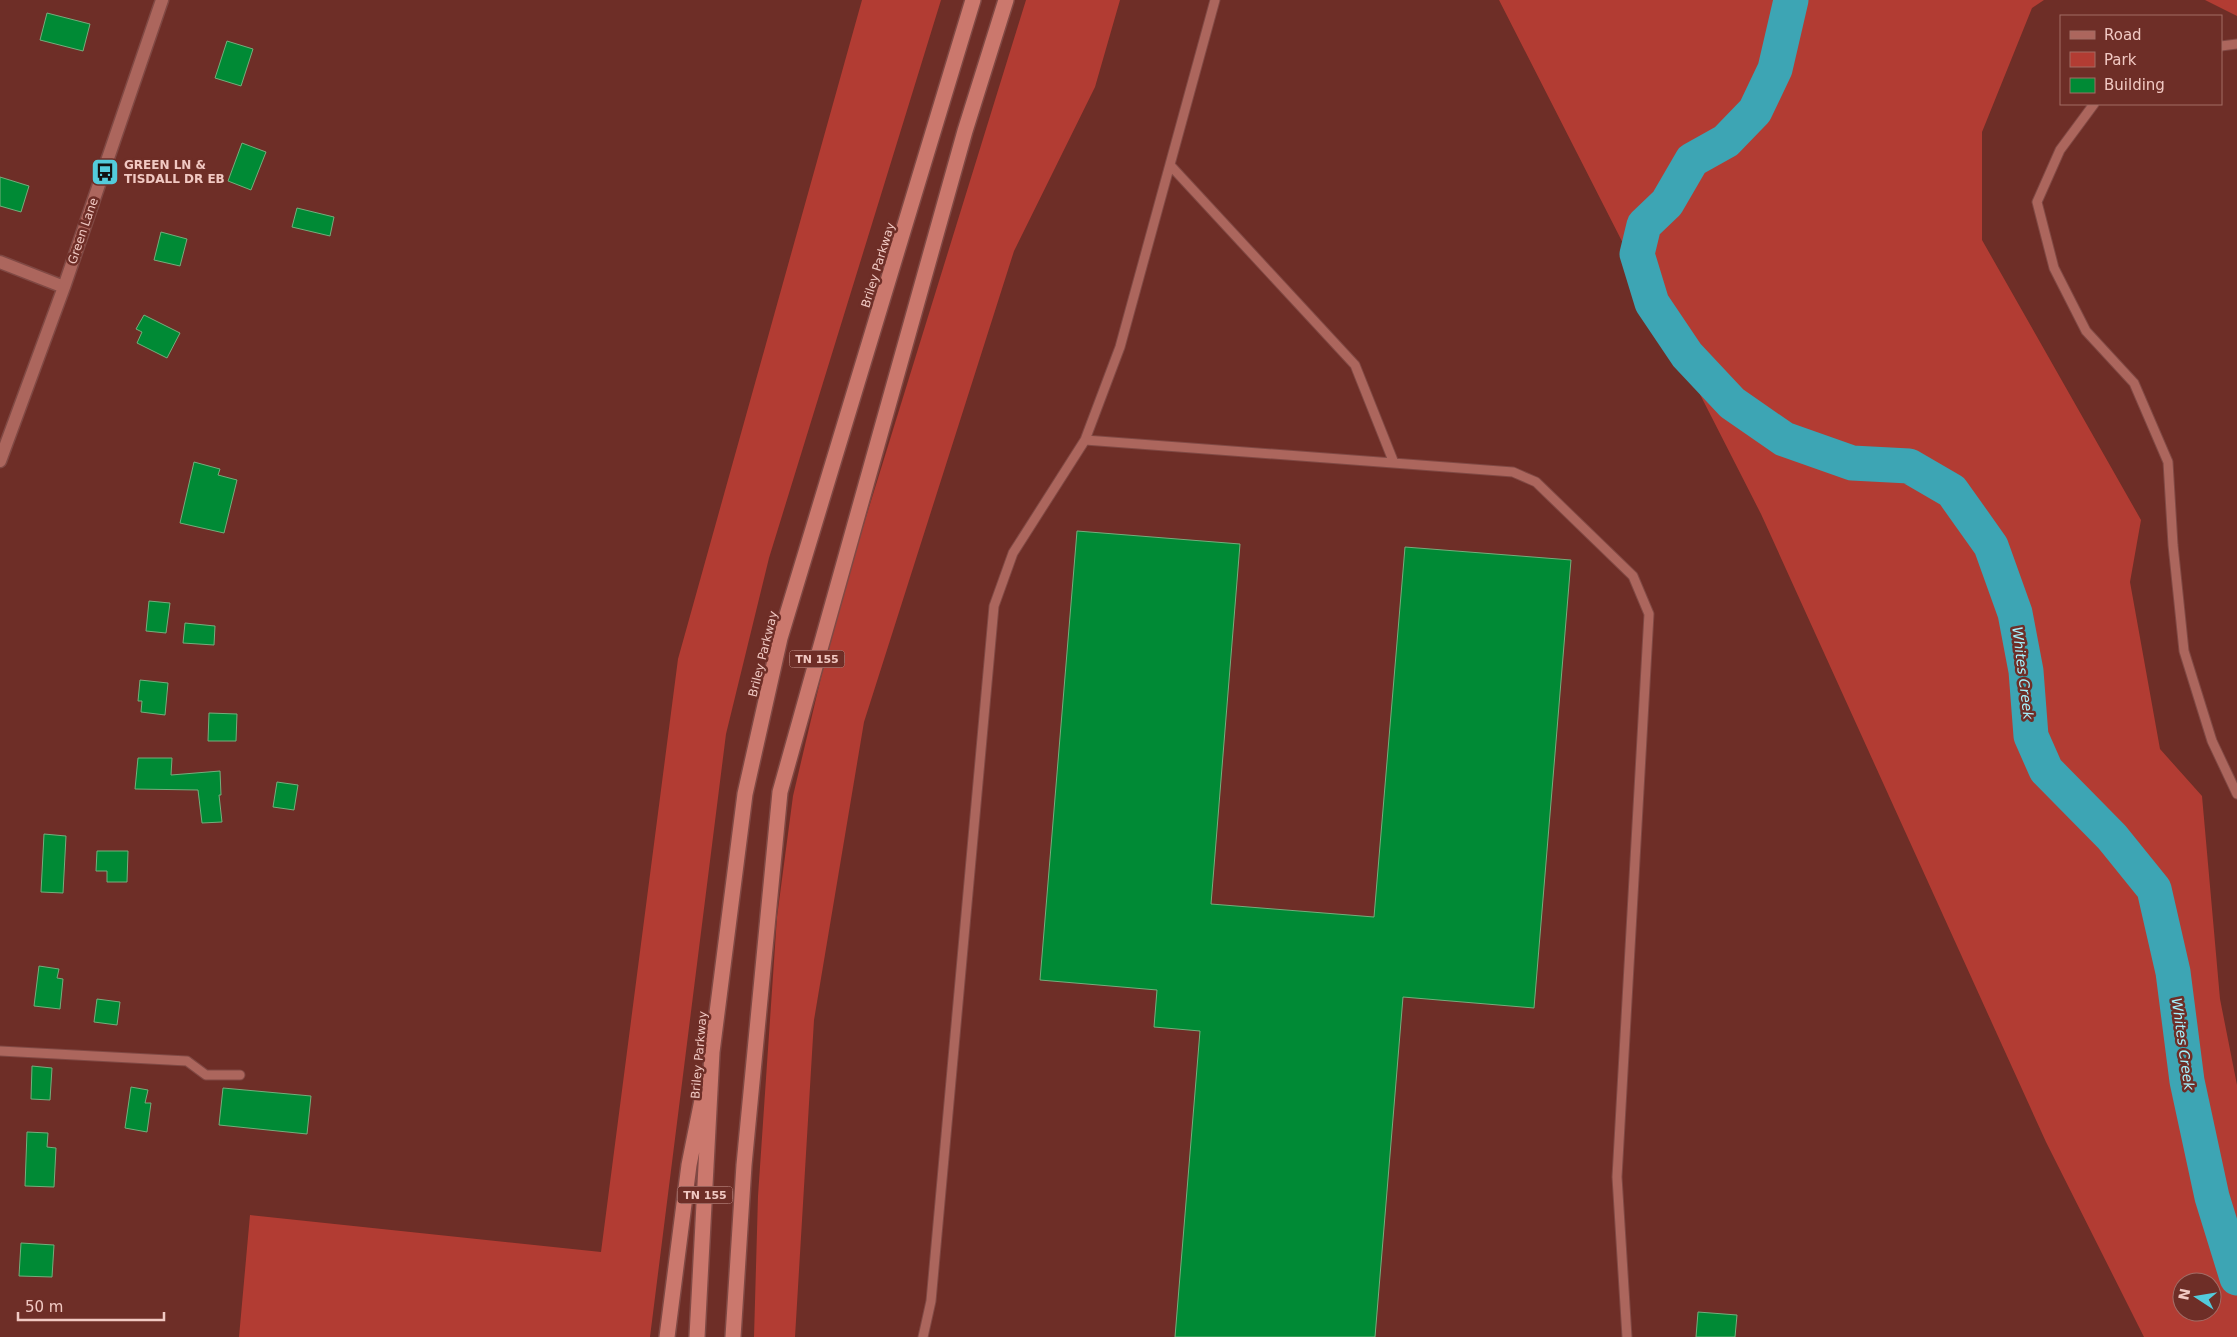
<svg xmlns="http://www.w3.org/2000/svg" width="2237" height="1337" font-family="'DejaVu Sans',sans-serif">
	<rect width="100%" height="100%" fill="#6e2e27"/>
	<path fill="#b23c33" fill-rule="evenodd" d="M862 0H941L769 558 726 734 650 1337H239L250 1215 601 1252 678 659Z
		M1026 0H1120L1095 87 1014 251 864 722 814 1020 795 1337H754L758 1196 777 917 793 796 836 614Z
		M1499 0H2044L2032 8 1982 132V240L2141 520 2130 582 2160 749 2202 796 2220 999 2237 1085V1337H2144L2046 1142 1761 514ZM2182 1282H2212V1312H2182Z
		M2205 0H2237V16Z"/>
	<g fill="none" stroke-linecap="round" stroke-linejoin="round">
		<path stroke="#3da5b4" stroke-width="35" d="M1791 0 1775 69 1755 111 1726 141 1692 160 1667 203 1644 225 1637 254 1652 303 1687 355 1732 403 1784 439 1852 463 1909 466 1952 491 1991 546 2015 613 2026 671 2031 736 2046 770 2112 837 2154 889 2173 972 2187 1081 2212 1197 2237 1278"/>
	</g>
	<path fill="#008a35" stroke="#74ad7c" d="M47 13 90 24 83 51 40 40Z
		M227 41 253 49 241 86 215 78Z
		M242 143 266 152 251 190 228 181Z
		M0 177 29 186 21 212 0 206Z
		M297 208 334 217 330 236 292 227Z
		M161 232 187 239 180 266 154 260Z
		M144 315 180 333 167 358 137 343 142 332 136 329Z
		M194 462 220 469 218 475 237 480 224 533 180 523Z
		M1077 531 1240 544 1211 904 1374 917 1405 547 1571 560 1534 1008 1403 997 1375 1337H1175L1200 1031 1154 1027 1157 990 1040 980Z
		M149 601 170 603 166 633 146 631Z
		M185 623 215 626 214 645 183 643Z
		M140 680 168 683 165 715 141 712 142 701H138Z
		M209 713 237 714 236 741H208Z
		M138 758H172L171 775 220 771 221 795H219L222 822 202 823 198 790 135 789Z
		M277 782 298 785 294 810 273 807Z
		M44 834 66 836 63 893 41 892Z
		M97 851H128L127 882H107V871H96Z
		M39 966 59 969 57 978 63 979 60 1009 34 1006Z
		M97 999 120 1002 117 1025 94 1022Z
		M32 1066 52 1068 50 1100 31 1099Z
		M131 1087 148 1090 145 1103H151L147 1132 125 1128Z
		M223 1088 311 1096 307 1134 219 1125Z
		M27 1132 48 1133 47 1147 56 1148 54 1187 25 1186Z
		M21 1243 54 1245 52 1277 19 1276Z
		M1698 1312 1737 1315 1735 1337H1696Z"/>
	<g fill="none" stroke-linecap="round" stroke-linejoin="round">
		<g stroke="#804944" stroke-width="11">
			<path id="service" d="M2221 46 2237 44
				M2094 104 2060 150 2037 202 2054 268 2086 331 2134 383 2168 462 2173 545 2184 651 2212 741 2237 794
				M1170 165 1355 365 1394 463
				M1085 440 1513 472 1536 482 1633 576 1649 614 1617 1177 1627 1337
				M0 1051 187 1061 206 1075H240
				M923 1337 931 1301 994 606 1013 553 1085 440 1120 347 1215 0"/>
		</g>
		<g stroke="#804944" stroke-width="15">
			<path id="minor" d="M0 262 64 287
				M0 461 64 287 162 0"/>
		</g>
		<g stroke="#804944" stroke-width="18">
			<path id="motorway" d="M667 1337 689 1165 702 1100
				M697 1337 712 1052 745 794 780 638 973 0
				M733 1337 744 1165 780 792 965 131 1006 0"/>
		</g>
		<use href="#service" stroke="#ac665d" stroke-width="9"/>
		<use href="#minor" stroke="#ac665d" stroke-width="12"/>
		<use href="#motorway" stroke="#cb786d" stroke-width="15"/>
	</g>
	<defs>
		<g id="bus-square" transform="scale(1.4375)"><rect x="-9" y="-9" width="18" height="18" rx="4" fill="#53cbdb" stroke="#6e2e27"/><path d="M-5-6H5V4H4V6H2V4H-2V6H-4V4H-5ZM-3.5-4V0h7V-4ZM-3.5 1.2v1.5H-2V1.2ZM2 1.2v1.5H3.5V1.2Z" fill="#111"/></g>
	</defs>
	<g fill-rule="evenodd">
		<use href="#bus-square" x="105" y="172"/>
	</g>
	<g text-anchor="middle" dominant-baseline="central" stroke-width="5" stroke-linejoin="round" paint-order="stroke">
		<g fill="#6e2e27" stroke="#ca9a94" stroke-width="1">
			<rect x="789.5" y="650.5" width="55" height="17" rx="4"/>
			<rect x="677.5" y="1186.5" width="55" height="17" rx="4"/>
		</g>
		<g font-size="11" font-weight="bold" fill="#f1c9c3">
			<text x="817" y="659">TN 155</text>
			<text x="705" y="1195">TN 155</text>
		</g>
		<g font-size="12" font-weight="bold" fill="#f1c9c3" stroke="#6e2e27" text-anchor="start">
			<text x="124" y="165">GREEN LN &amp;<tspan x="124" dy="14">TISDALL DR EB</tspan></text>
		</g>
		<g font-size="12" fill="#f1c9c3" stroke="#6e2e27">
			<text transform="translate(83 231) rotate(-71)">Green Lane</text>
			<text transform="translate(878 265) rotate(-73)">Briley Parkway</text>
			<text transform="translate(763 654) rotate(-76)">Briley Parkway</text>
			<text transform="translate(699 1055) rotate(-85)">Briley Parkway</text>
		</g>
		<g font-size="14" font-style="italic" fill="#a6f2fe" stroke="#6e2e27">
			<text transform="translate(2023 673) rotate(83)">Whites Creek</text>
			<text transform="translate(2183 1044) rotate(82)">Whites Creek</text>
		</g>
	</g>
	<rect x="2060" y="15" width="162" height="90" fill="#6e2e27" stroke="#a26c65"/>
	<rect x="2070" y="31" width="25" height="8" fill="#ac665d" stroke="#a26c65"/>
	<text x="2104" y="40" font-size="15" fill="#f1c9c3">Road</text>
	<rect x="2070" y="52" width="25" height="15" fill="#b23c33" stroke="#a26c65"/>
	<text x="2104" y="65" font-size="15" fill="#f1c9c3">Park</text>
	<rect x="2070" y="78" width="25" height="15" fill="#008a35" stroke="#a26c65"/>
	<text x="2104" y="90" font-size="15" fill="#f1c9c3">Building</text>
	<g transform="translate(2197 1297) rotate(282)"><circle r="24" fill="#6e2e27" stroke="#a26c65"/>
	<path d="M0-4L9 19L0 12L-9 19Z" fill="#53cbdb"/>
	<text y="-8" font-size="14" font-weight="bold" text-anchor="middle" fill="#f1c9c3">N</text>
	</g>
	<path d="M18 1312v8h146v-8" fill="none" stroke="#f1c9c3" stroke-width="2.5"/>
	<text x="25" y="1312" font-size="15" fill="#f1c9c3" stroke="#6e2e27" stroke-width="4" paint-order="stroke">50 m</text>
</svg>
